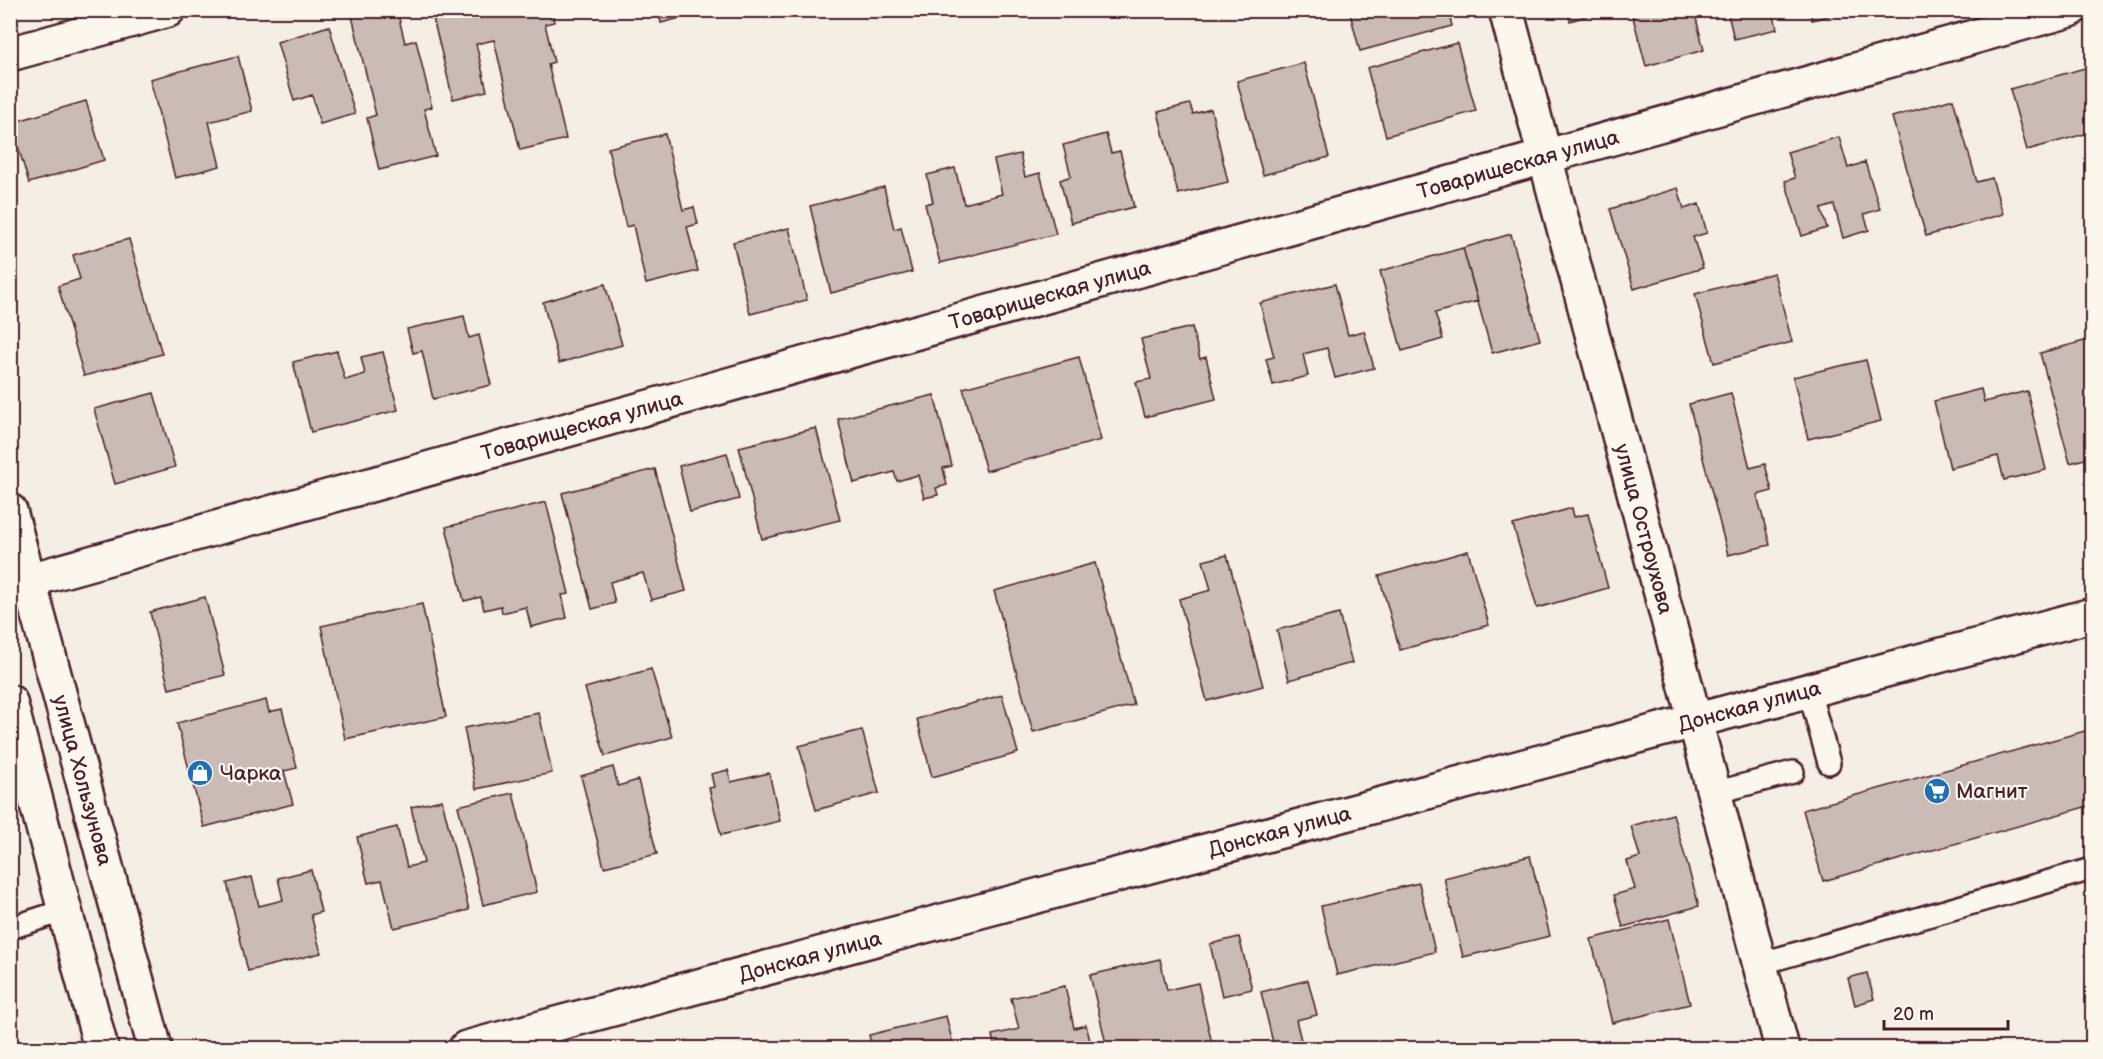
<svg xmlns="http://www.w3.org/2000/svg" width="2103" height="1059" font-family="'Balsamiq Sans',sans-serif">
	<rect width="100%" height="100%" fill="#f4eee4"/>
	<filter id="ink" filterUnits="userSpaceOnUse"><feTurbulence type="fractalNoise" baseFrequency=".0167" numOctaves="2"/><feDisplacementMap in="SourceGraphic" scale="12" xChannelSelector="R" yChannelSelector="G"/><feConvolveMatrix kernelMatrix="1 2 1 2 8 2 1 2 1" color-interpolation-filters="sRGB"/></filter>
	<g filter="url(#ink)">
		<path fill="#cabbb6" stroke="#4a1f2b" stroke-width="1.5" d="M358 10H397L405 43 416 40 432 107 424 109 436 156 379 170 367 118 376 115 351 12Z
			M431 10H552L554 22 545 24 554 62 548 64 566 139 520 150 494 40 476 44 487 91 453 99Z
			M658 10H691L692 15 661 23Z
			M1349 10H1448L1452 26 1360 51Z
			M1567 10H1605L1570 21Z
			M1631 10H1694L1704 50 1646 66Z
			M1727 10H1773L1777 29 1734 39Z
			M1809 10H1851L1812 20Z
			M329 26 355 114 320 124 312 95 294 101 277 42Z
			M1457 43 1476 111 1386 136 1367 68Z
			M238 56 252 111 209 122 220 166 175 178 150 79Z
			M1304 63 1329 157 1263 175 1237 81Z
			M2092 66V132L2027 150 2010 89Z
			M1953 99 1977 182 1992 178 2003 214 1926 236 1892 117Z
			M86 101 104 160 29 183 11 123Z
			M1190 104 1193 114 1211 109 1228 182 1178 194 1158 112Z
			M665 134 683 210 694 207 698 224 687 227 698 271 646 284 633 225 626 227 608 148Z
			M1106 134 1111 153 1120 151 1134 207 1071 223 1060 180 1071 176 1063 145Z
			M1839 137 1848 168 1865 162 1880 209 1864 214 1869 230 1843 238 1834 205 1821 209 1827 228 1802 236 1785 181 1795 178 1787 152Z
			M1020 154 1025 177 1040 173 1056 234 940 263 925 204 933 202 927 175 955 168 964 204 1002 194 994 160Z
			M884 187 894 229 901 227 912 272 831 293 810 206Z
			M1678 188 1684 209 1699 204 1707 233 1693 237 1703 268 1634 289 1610 209Z
			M789 228 807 300 750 314 733 242Z
			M1511 234 1540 340 1492 353 1463 248Z
			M129 239 162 354 84 376 58 286 80 279 73 255Z
			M1463 248 1478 301 1435 313 1443 339 1402 351 1380 271Z
			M1774 273 1792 342 1714 363 1695 294Z
			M605 284 622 345 559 363 543 302Z
			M1335 284 1348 335 1364 331 1374 368 1335 378 1327 348 1303 354 1308 376 1273 385 1266 359 1274 357 1260 303Z
			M464 316 469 338 479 335 491 385 433 399 422 351 413 353 407 329Z
			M1192 327 1200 359 1206 357 1216 399 1145 417 1136 382 1151 379 1141 339Z
			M2088 340 2092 355V457L2070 463 2040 353Z
			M337 351 345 380 365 374 361 357 383 352 398 410 311 432 293 362Z
			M1079 357 1101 440 986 471 963 388Z
			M1866 360 1881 421 1808 439 1793 377Z
			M1981 389 1984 402 2027 391 2046 470 2004 480 1998 456 1950 468 1934 401Z
			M154 393 175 467 115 484 94 409Z
			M1731 393 1750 468 1765 464 1772 491 1757 495 1770 545 1728 555 1689 404Z
			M934 395 952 466 943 468 947 485 936 488 938 495 924 498 918 475 897 481 894 472 854 483 838 419Z
			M816 428 840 520 762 539 739 447Z
			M727 453 739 499 690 512 679 466Z
			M655 469 686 591 651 600 643 573 610 582 615 603 592 609 562 493Z
			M546 502 569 594 562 595 567 618 531 627 526 607 502 613 501 606 484 610 481 597 464 601 446 527Z
			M1572 508 1574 517 1588 514 1608 588 1537 608 1513 525Z
			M1468 551 1489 625 1400 650 1379 576Z
			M1227 555 1263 686 1207 701 1179 599 1211 590 1203 561Z
			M1095 563 1134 705 1033 732 994 591Z
			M205 597 225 675 169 689 150 612Z
			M422 604 446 717 345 739 321 626Z
			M1339 614 1352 663 1289 680 1277 630Z
			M651 669 672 737 605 756 585 688Z
			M1002 695 1018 753 932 777 917 719Z
			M266 700 269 712 282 709 297 768 284 771 293 804 204 827 177 723Z
			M539 713 552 773 476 789 464 728Z
			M2092 729V805L1823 881 1803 810Z
			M862 730 879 793 816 810 799 746Z
			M613 767 618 786 638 780 657 854 604 867 581 776Z
			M728 770 731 782 769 773 780 821 721 835 709 788 714 787 711 774Z
			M513 793 537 892 483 905 458 806Z
			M442 800 469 910 394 928 382 880 368 883 357 837 397 827 407 867 424 863 411 807Z
			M1673 814 1699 906 1623 927 1614 895 1635 889 1627 861 1640 857 1631 826Z
			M1530 856 1550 936 1463 957 1444 878Z
			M311 870 321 912 311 915 321 953 248 971 227 883 252 877 259 906 283 900 278 878Z
			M1419 883 1435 952 1337 975 1321 906Z
			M1669 919 1690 1004 1612 1023 1591 939Z
			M1239 937 1252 989 1222 996 1210 944Z
			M1160 959 1167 990 1198 983 1213 1048H1107L1090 975Z
			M1867 973 1874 999 1855 1005 1848 978Z
			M1308 980 1317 1015 1296 1020 1301 1040 1274 1047 1261 992Z
			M1065 986 1074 1028 1086 1025 1092 1048H995L992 1035 1019 1029 1011 998Z
			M946 1016 954 1048H872L869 1035Z"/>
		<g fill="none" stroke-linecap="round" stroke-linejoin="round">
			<g stroke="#4a1f2b" stroke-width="26">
				<path id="lane" d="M1809 691 1829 763
					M1714 793 1793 772
					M10 928 66 910
					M1759 964 2092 869"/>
			</g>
			<g stroke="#4a1f2b" stroke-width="38">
				<g id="street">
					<path id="s1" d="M1506 10 1782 1048"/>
					<path d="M10 54 168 10"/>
					<path id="s2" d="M30 580 2070 10"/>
				</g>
			</g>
			<g stroke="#4a1f2b" stroke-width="38">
				<g id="secondary">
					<path id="s3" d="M10 511 155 1048"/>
					<path d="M10 702 101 1048"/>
					<path id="s4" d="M466 1048 2092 615"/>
				</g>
			</g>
			<use href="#lane" stroke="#fbf7ec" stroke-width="21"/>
			<use href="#street" stroke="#fbf7ec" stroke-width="33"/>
			<use href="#secondary" stroke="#fbf7ec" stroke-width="33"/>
		</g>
	</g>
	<defs>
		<g id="shop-disc" transform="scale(1.35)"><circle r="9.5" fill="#1f6fb2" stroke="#fbf7ec"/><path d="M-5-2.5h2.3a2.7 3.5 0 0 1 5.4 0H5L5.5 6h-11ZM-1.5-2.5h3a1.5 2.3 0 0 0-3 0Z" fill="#fff"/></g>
		<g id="supermarket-disc" transform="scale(1.35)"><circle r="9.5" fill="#1f6fb2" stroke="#fbf7ec"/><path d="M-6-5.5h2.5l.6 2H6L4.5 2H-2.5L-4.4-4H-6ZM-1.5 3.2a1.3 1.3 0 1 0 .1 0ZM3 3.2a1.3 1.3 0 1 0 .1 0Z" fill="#fff"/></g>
	</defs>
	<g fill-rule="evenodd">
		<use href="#shop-disc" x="200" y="773"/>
		<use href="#supermarket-disc" x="1937" y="791"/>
	</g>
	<g text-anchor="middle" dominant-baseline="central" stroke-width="4.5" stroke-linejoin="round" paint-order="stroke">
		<g font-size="21" fill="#4a1f2b" stroke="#fbf7ec">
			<text stroke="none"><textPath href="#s2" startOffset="1545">Товарищеская улица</textPath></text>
			<text stroke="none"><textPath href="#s2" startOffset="1059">Товарищеская улица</textPath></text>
			<text stroke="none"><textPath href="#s2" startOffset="573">Товарищеская улица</textPath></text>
			<text stroke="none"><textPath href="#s1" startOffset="537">улица Остроухова</textPath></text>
			<text stroke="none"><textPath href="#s4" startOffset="1328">Донская улица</textPath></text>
			<text stroke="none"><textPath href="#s3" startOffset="279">улица Хользунова</textPath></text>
			<text stroke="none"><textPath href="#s4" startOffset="842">Донская улица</textPath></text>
			<text stroke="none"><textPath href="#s4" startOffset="356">Донская улица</textPath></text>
		</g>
		<g font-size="21" fill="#4a1f2b" stroke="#fbf7ec" text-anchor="start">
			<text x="220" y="773">Чарка</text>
			<text x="1956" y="791">Магнит</text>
		</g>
	</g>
	<rect width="2103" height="1059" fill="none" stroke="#fbf7ec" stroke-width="36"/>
	<rect x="18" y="18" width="2067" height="1023" fill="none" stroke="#4a1f2b" stroke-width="2" filter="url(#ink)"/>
	<path d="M1884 1020v9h124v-9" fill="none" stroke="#4a1f2b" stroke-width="3"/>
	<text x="1893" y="1020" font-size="18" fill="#4a1f2b" stroke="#fbf7ec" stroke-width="4.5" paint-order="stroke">20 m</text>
</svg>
